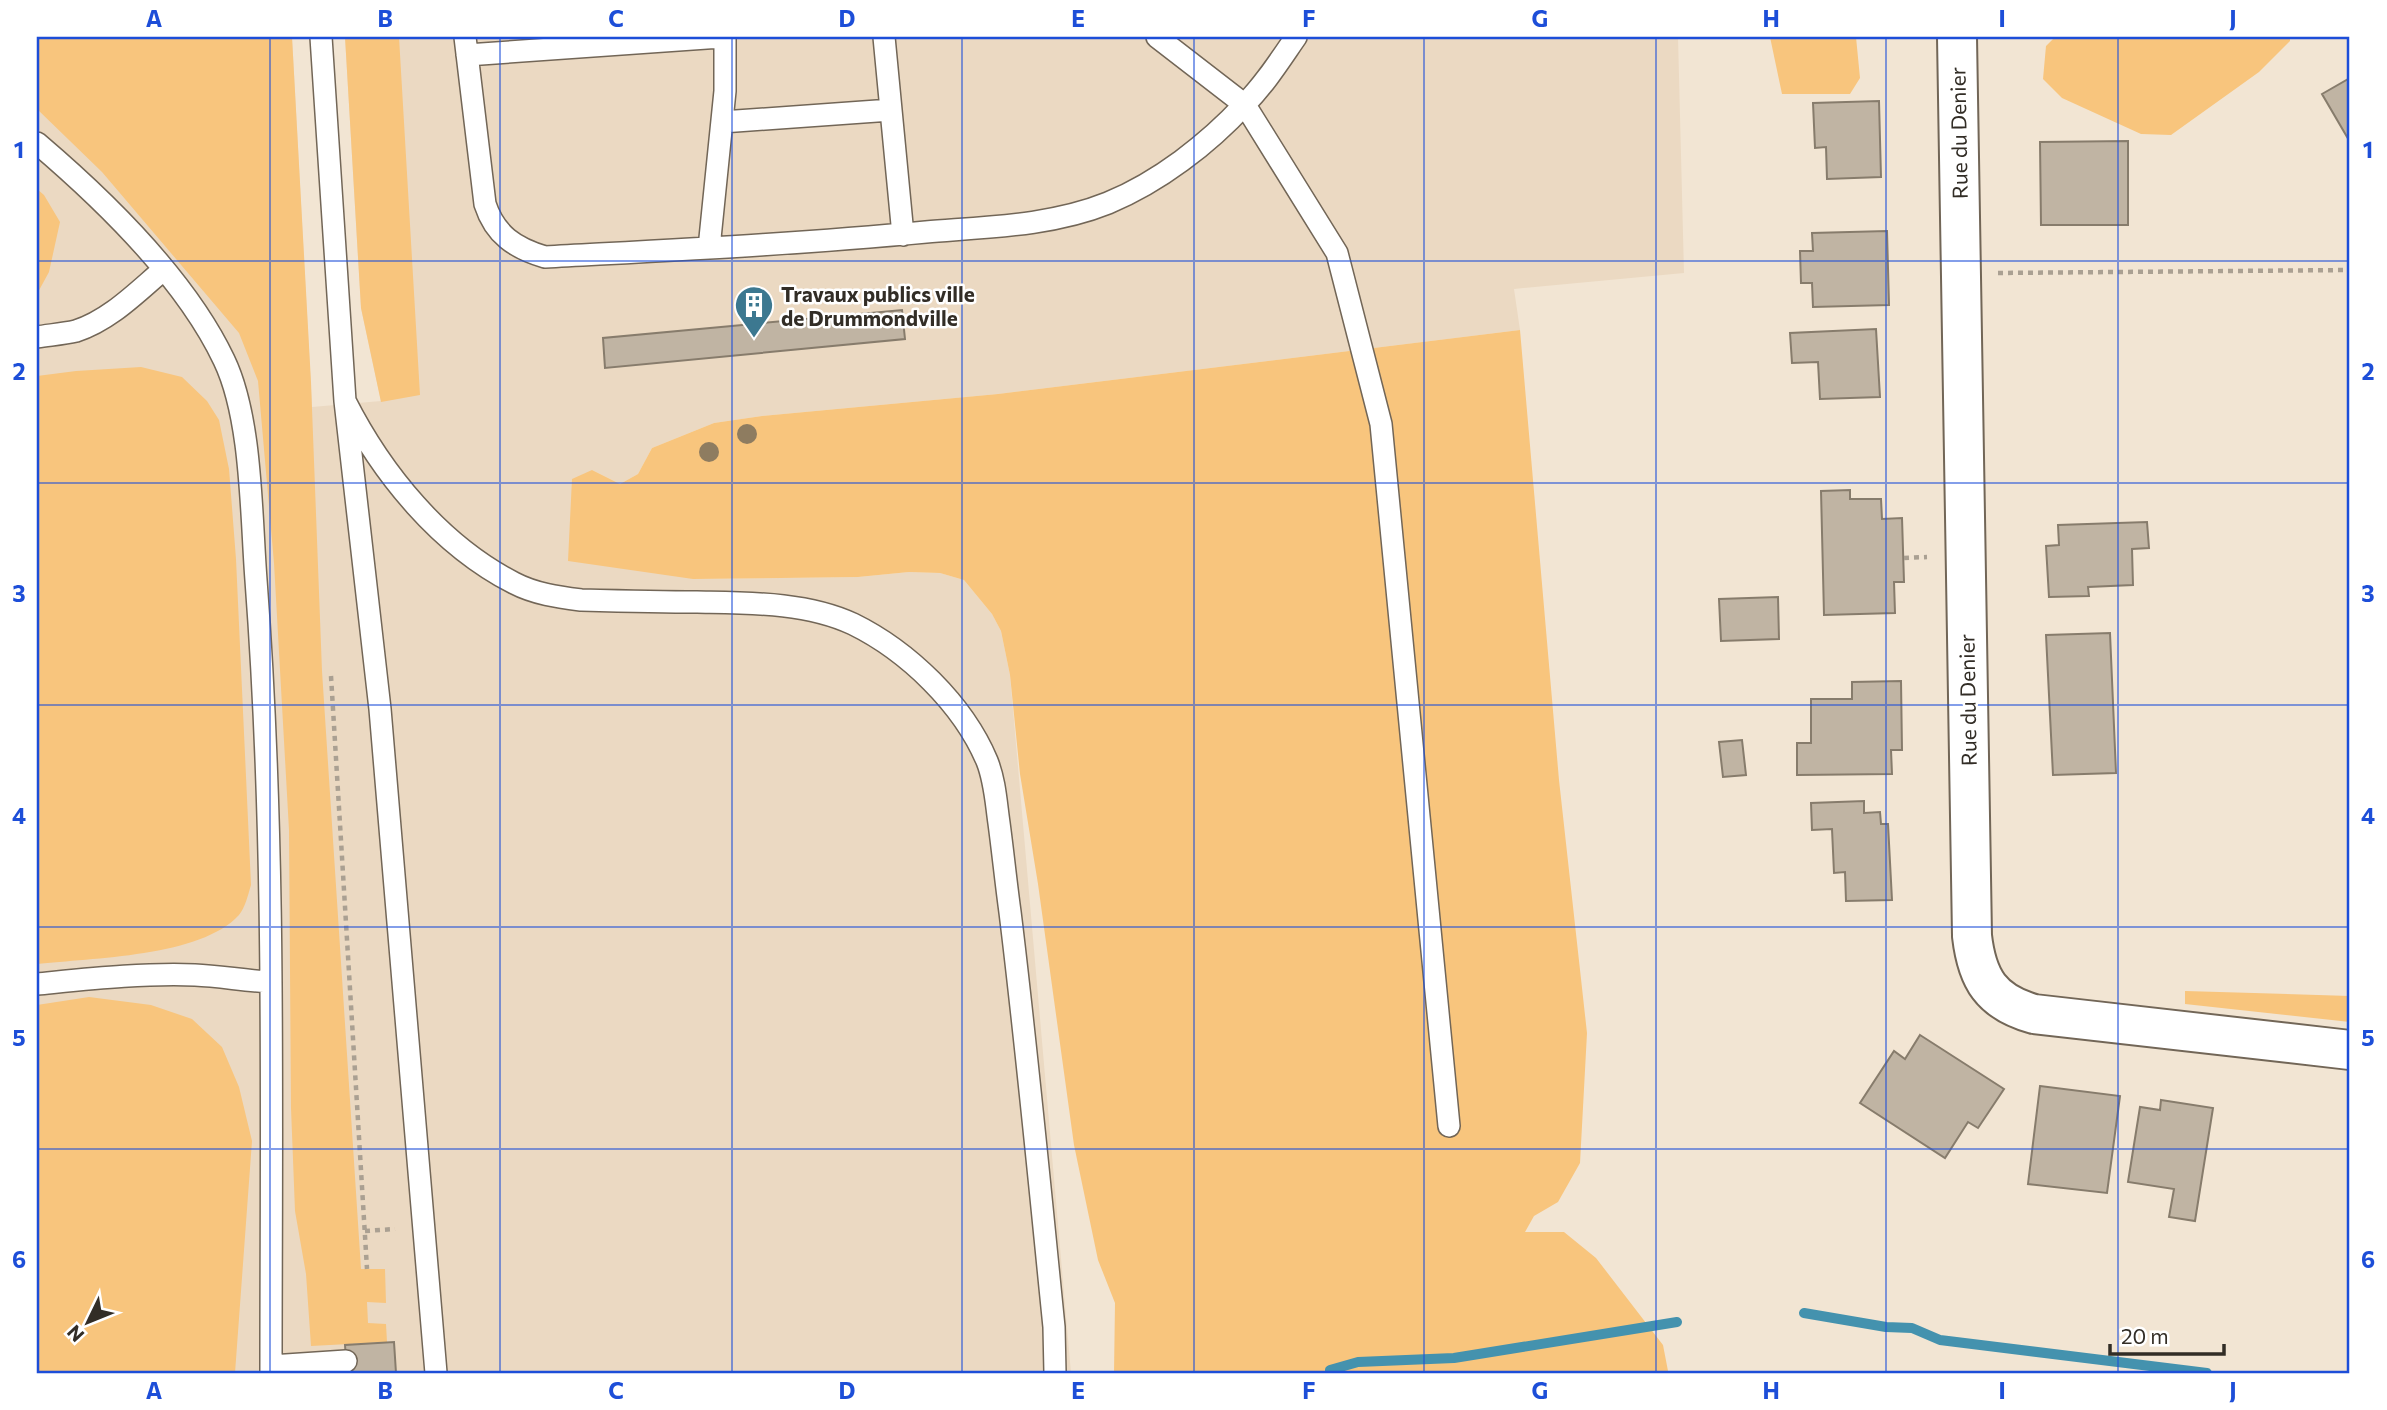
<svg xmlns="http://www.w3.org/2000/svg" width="2387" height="1410" font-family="Commissioner,sans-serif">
	<rect width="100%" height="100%" fill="#f2e5d3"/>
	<path fill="#ebd9c2" d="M37 37H292L312 407 381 401 361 308 345 37H1678L1684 273 1514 289 1520 330 998 394 762 416 714 423 652 448 638 474 620 484 592 470 693 579 858 577 909 572 940 573 964 580 992 614 1001 631 1010 675 1071 1373H37Z"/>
	<path fill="#f8c57d" d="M37 37H292L311 382 322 671 361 1269H385L386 1303 367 1302 368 1323 386 1324 387 1342 311 1346 306 1274 295 1211 291 1108 289 830 274 563 258 381 239 333 102 172 37 109Z
		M345 37H399L420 395 381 402 361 308Z
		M1770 37H1856L1860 78 1850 94H1782Z
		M2055 37H2290V41L2259 72 2171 135 2141 134 2062 98 2043 79 2046 46Z
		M37 189 44 195 60 222 49 272 37 294Z
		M1520 330 1559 780 1587 1033 1580 1163 1558 1202 1534 1216 1525 1232H1564L1596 1258 1663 1345 1668 1371 1667 1373H1114L1115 1303 1098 1260 1074 1145 1038 884 1020 774 1010 675 1001 631 992 614 964 580 940 573 909 572 858 577 693 579 568 561 572 479 592 470 620 484 638 474 652 448 714 423 762 416 998 394Z
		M141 367 182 377 207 401 219 420 229 469 236 559 251 885C248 895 245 908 239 915 201 957 91 958 37 964V376L76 371Z
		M2185 991 2350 996V1022L2185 1004Z
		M89 997 151 1005 192 1019 222 1047 239 1087 252 1141 235 1373H37V1005Z"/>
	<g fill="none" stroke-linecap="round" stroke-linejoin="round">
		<path stroke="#4492ae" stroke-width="10" d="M1804 1313 1886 1327 1912 1328 1940 1340 2207 1373
			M1330 1370 1358 1362 1454 1358 1677 1322"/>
	</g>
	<path fill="#c0b4a3" stroke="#877c6c" stroke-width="2" d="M2350 78V142L2322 94Z
		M1879 101 1881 177 1827 179 1826 147 1815 148 1813 103Z
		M2128 141V225H2041L2040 142Z
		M1887 231 1889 305 1813 307 1812 283H1801L1800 251H1813L1812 233Z
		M902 310 905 339 605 368 603 338Z
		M1876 329 1880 397 1820 399 1818 362 1792 363 1790 333Z
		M1850 490V499H1881L1882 519 1902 518 1904 582H1894L1895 613 1824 615 1821 491Z
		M2147 522 2149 548 2132 549 2133 585 2088 587 2089 596 2049 597 2046 546 2059 545 2058 525Z
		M1778 597 1779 639 1721 641 1719 599Z
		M2110 633 2116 773 2053 775 2046 635Z
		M1901 681 1902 750H1891L1892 774 1797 775V743H1811V699H1852V682Z
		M1742 740 1746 775 1723 777 1719 742Z
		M1864 801V813L1880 812 1881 824H1888L1892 900 1846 901 1845 872 1834 873 1832 829 1812 830 1811 803Z
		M1920 1035 2004 1089 1978 1128 1968 1122 1945 1158 1860 1103 1894 1051 1905 1059Z
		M2040 1086 2120 1096 2107 1193 2028 1184Z
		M2161 1100 2213 1108 2195 1221 2169 1217 2174 1189 2128 1182 2140 1107 2160 1110Z
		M394 1342 396 1373H347L345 1345Z"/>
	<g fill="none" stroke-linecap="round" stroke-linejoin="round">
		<g stroke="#726657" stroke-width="24">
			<path id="lane" d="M321 37 345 401 380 709 436 1373
				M465 37 485 204C495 235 515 248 545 257 672 250 799 244 926 232 987 227 1051 226 1108 203 1159 182 1208 144 1245 104 1265 84 1280 60 1296 37
				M884 37 903 235
				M1157 37 1245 105 1337 253 1381 424 1449 1126
				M467 55 721 37
				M722 122 891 110
				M37 143C104 200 186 280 224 360 252 418 251 515 256 580 276 844 271 1109 271 1373
				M709 248 725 91V37
				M37 337C49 335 63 334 76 331 110 320 137 292 163 270
				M345 401C382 474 440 545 514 583 535 594 558 597 581 600 620 601 659 602 697 602 748 603 806 602 853 624 908 651 963 704 987 761 995 781 996 802 999 823 1003 853 1006 883 1010 912 1027 1050 1040 1189 1054 1327L1055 1373
				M37 984C89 979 142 973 195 975 220 976 246 981 271 982
				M271 1366 346 1361"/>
		</g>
		<g stroke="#726657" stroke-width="42">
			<path id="street" d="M1957 37 1972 936C1977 979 1991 1002 2034 1014L2350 1050"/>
		</g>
		<path stroke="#aaa092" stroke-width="4.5" stroke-dasharray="5 5" stroke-linecap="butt" d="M1998 273 2350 270
			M1904 558 1927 557
			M331 676 367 1269
			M365 1231 395 1229"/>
		<use href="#lane" stroke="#fff" stroke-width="21"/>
		<use href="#street" stroke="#fff" stroke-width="38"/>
	</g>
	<g fill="#8e7c60">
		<circle cx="747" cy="434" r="10"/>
		<circle cx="709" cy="452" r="10"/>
	</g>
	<path fill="none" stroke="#1d4ed8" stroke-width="2" stroke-opacity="0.55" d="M270 37V1373M500 37V1373M732 37V1373M962 37V1373M1194 37V1373M1424 37V1373M1656 37V1373M1886 37V1373M2118 37V1373M37 261H2350M37 483H2350M37 705H2350M37 927H2350M37 1149H2350"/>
	<defs>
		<g id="building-pin" transform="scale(2.0125)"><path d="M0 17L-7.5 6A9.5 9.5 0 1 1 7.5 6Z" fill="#3c7890" stroke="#fff"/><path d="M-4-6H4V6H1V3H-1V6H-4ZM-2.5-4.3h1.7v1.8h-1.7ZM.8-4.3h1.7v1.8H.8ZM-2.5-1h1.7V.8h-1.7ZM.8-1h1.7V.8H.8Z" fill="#fff"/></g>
	</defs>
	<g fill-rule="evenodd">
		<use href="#building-pin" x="754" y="305"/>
	</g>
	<g text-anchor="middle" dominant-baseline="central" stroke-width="5" stroke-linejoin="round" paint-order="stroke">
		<g font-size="21" fill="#322d26" stroke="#fff">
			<text transform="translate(1958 133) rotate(-91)">Rue du Denier</text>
			<text transform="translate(1967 700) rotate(-91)">Rue du Denier</text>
		</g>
		<g font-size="21" font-weight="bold" fill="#322d26" stroke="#fff" text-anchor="start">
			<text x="781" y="293">Travaux publics ville<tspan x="781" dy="24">de Drummondville</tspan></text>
		</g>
	</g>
	<rect width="2387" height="1410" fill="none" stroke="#ffffff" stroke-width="77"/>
	<g transform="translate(88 1322) rotate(227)" stroke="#ffffff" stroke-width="5" paint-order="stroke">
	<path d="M0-5L12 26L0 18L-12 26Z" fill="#322d26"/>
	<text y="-10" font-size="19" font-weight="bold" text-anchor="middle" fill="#322d26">N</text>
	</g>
	<path d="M2110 1344v10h114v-10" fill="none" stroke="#322d26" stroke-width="3.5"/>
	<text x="2121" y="1344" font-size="21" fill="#322d26" stroke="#ffffff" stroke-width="5" paint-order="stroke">20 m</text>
	<rect x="38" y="38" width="2310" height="1334" fill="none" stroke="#1d4ed8" stroke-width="2.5"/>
	<g font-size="23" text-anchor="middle" font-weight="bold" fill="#1d4ed8">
		<text x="154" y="27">A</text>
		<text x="385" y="27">B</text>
		<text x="616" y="27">C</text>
		<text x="847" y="27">D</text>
		<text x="1078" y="27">E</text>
		<text x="1309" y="27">F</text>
		<text x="1540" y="27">G</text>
		<text x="1771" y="27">H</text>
		<text x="2002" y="27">I</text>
		<text x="2233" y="27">J</text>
		<text x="19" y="158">1</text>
		<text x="2368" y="158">1</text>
		<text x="19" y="380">2</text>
		<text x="2368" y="380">2</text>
		<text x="19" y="602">3</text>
		<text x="2368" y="602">3</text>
		<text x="19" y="824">4</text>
		<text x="2368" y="824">4</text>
		<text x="19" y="1046">5</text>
		<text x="2368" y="1046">5</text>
		<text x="19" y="1268">6</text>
		<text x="2368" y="1268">6</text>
		<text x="154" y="1399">A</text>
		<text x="385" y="1399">B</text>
		<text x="616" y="1399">C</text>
		<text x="847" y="1399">D</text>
		<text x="1078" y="1399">E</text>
		<text x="1309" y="1399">F</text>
		<text x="1540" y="1399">G</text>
		<text x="1771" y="1399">H</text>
		<text x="2002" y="1399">I</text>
		<text x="2233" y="1399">J</text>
	</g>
</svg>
